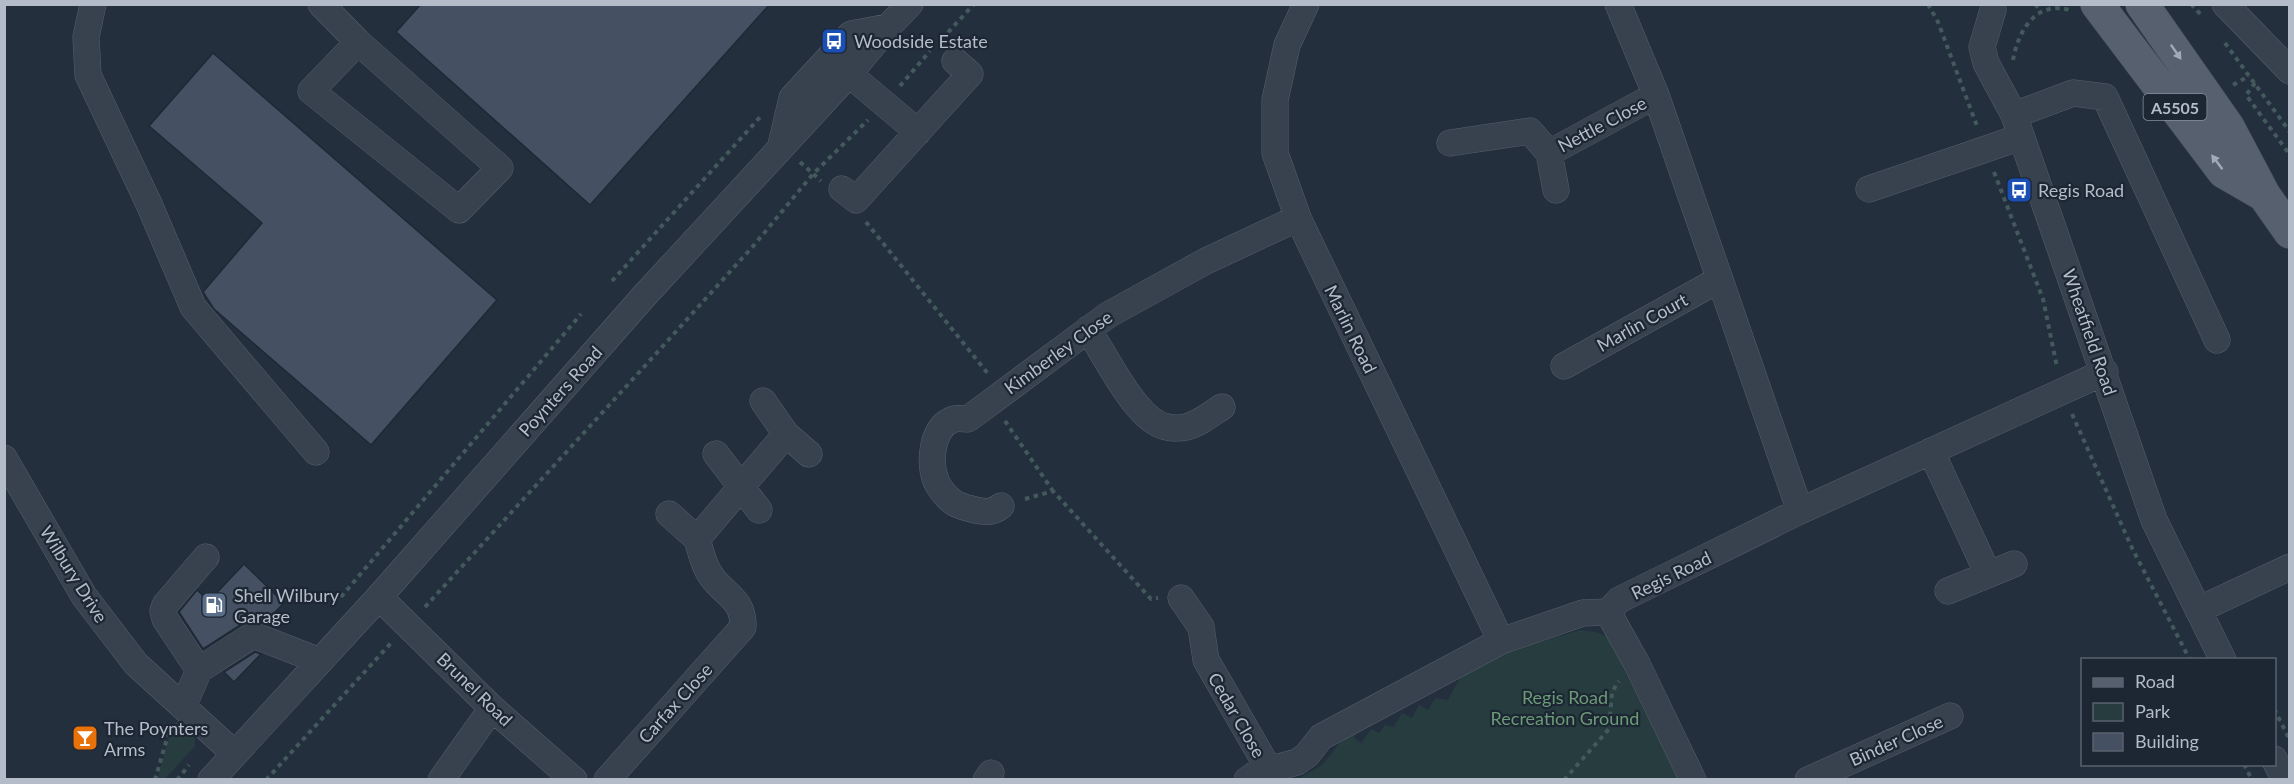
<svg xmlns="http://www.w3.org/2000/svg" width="2294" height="784" font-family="Lato,sans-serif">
	<rect width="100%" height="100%" fill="#242f3e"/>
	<path fill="#263c3f" d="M1580 630 1595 632 1610 637 1682 780H1296L1322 765 1348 733 1360 726 1354 738 1361 743 1371 729 1379 733 1385 725 1394 727 1402 713 1412 718 1419 705 1428 710 1435 698 1448 700 1461 676 1489 658Z
		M179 720 195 739V746L165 779H160L158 777 172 726Z"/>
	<path fill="#455162" stroke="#1f2835" stroke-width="1.5" d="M421 4H770L590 205 396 32Z
		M213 53 497 300 371 445 214 309 203 292 262 223 149 126Z
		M244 564 284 603 264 623 252 620 245 622 203 649 179 612 197 590 209 601Z
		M255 652 261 654 234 682 224 672Z"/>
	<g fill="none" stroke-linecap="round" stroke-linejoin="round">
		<g stroke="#565f6c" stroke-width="27">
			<path id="minor" d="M93 4 86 37 88 75 149 204 193 307 316 452
				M321 4 358 42 500 168 459 210 311 91 358 42
				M1306 4 1287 45 1275 100V153L1298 218 1501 641
				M1618 4 1656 95 1800 511
				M2225 4 2290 71
				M1993 10 1982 47 1986 63 2014 115 2154 520 2223 660
				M849 74 918 132
				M2014 115 2073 93 2105 97 2217 340
				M1450 143 1530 131 1549 153 1656 95
				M781 145 792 98 851 34 888 27
				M1549 153 1556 190
				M842 189 856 200 970 74 955 61
				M1869 189 2021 137
				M1088 329C1104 354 1131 408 1155 422 1163 428 1176 429 1186 427 1199 424 1211 414 1222 407
				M1564 366 1720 279
				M786 434 809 454
				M1931 451 1988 574
				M716 454 759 510
				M4 458 84 596 136 664 235 754
				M1001 506C992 513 986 512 975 510 968 508 960 507 953 502 947 498 939 488 936 481 929 463 931 426 954 419 958 418 964 419 968 419L1108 315 1206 261 1298 218
				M669 514 697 539
				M1948 591 2014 564
				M379 597 492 708 574 780
				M1181 598 1201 627 1206 660 1267 766
				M2198 610 2290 567
				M1608 612 1637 664 1693 780
				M199 670 253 635 320 661
				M183 707 199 670 165 619 163 611 165 605 206 557
				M2274 759 2285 780
				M211 780 379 597 645 295 849 74 888 27 910 4
				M441 780 492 708
				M607 780 743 627C744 596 720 594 708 571 703 562 700 549 697 539L786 434 763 401
				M986 780 991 773
				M1247 780 1267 766 1279 767 1297 762 1307 755 1321 737 1501 641 1583 613 1608 612 1619 600 1800 511 2105 372
				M1808 780 1950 716"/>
		</g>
		<g stroke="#414a57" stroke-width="34">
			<path id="major" d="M2097 4 2224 172 2264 195
				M2142 4 2228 127 2264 195 2290 232"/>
		</g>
		<path stroke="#44595c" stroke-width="4" stroke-dasharray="4.5 4.5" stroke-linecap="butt" d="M1928 4 1938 22 1977 126
			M2035 4 2041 11
			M2191 4 2202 16
			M942 39 974 4
			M2225 43 2290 132
			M2013 60C2018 32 2035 0 2070 10
			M2255 83 2246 95 2290 155
			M2233 85 2249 76
			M900 86 930 51
			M800 162 821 181
			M1994 172 2043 299 2057 367
			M866 222 989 375
			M612 281 762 115
			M2072 414 2132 548 2190 660
			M1005 421 1053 491
			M1025 499 1053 491 1151 599 1158 598
			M341 597 581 314
			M425 607 653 357 755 244 813 174 868 120
			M2274 709 2289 738
			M2244 764 2252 780
			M155 780 170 728
			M177 780 189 765
			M266 780 391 643
			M1564 780 1609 729 1612 692 1619 681"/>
		<use href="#minor" stroke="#38414e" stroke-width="26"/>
		<use href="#major" stroke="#56606e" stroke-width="33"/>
	</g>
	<defs><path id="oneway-solid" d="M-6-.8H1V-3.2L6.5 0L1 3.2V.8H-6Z" transform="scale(1.5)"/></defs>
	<g fill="#a1aab7">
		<use href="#oneway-solid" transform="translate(2176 52) rotate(55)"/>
		<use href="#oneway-solid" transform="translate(2217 162) rotate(-127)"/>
	</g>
	<defs>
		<g id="bus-square" transform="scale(1.35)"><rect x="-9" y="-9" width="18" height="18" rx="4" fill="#1a4fb4" stroke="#1d2633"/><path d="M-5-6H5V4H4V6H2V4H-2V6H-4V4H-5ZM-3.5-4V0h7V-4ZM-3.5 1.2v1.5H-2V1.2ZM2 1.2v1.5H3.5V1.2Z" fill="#fff"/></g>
		<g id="fuel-square" transform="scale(1.35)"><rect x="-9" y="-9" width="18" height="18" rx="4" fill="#5c6f8a" stroke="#1d2633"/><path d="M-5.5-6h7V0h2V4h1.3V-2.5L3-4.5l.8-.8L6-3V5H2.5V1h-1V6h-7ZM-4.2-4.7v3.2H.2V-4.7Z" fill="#fff"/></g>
		<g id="bar-square" transform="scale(1.35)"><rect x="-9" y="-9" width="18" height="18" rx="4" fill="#e8710a" stroke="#1d2633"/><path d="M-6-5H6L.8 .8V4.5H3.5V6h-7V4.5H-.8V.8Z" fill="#fff"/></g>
	</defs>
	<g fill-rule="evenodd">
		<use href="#bus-square" x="834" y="41"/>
		<use href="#bus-square" x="2019" y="190"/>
		<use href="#fuel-square" x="214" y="605"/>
		<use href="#bar-square" x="85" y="738"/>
	</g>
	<g text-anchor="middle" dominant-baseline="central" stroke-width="4.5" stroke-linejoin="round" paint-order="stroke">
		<rect fill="#1d2633" stroke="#878f9c" stroke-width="1.5" x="2143.5" y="94" width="63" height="26" rx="4.5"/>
		<g font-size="16" font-weight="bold" fill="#b4bcc9">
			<text x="2175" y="107">A5505</text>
		</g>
		<g font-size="18" fill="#b4bcc9" stroke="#1d2633" text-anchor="start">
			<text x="854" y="41">Woodside Estate</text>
			<text x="2038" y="190">Regis Road</text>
			<text x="234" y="595">Shell Wilbury<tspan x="234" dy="21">Garage</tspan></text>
			<text x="104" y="728">The Poynters<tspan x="104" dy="21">Arms</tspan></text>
		</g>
		<g font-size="18" fill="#b4bcc9" stroke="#1d2633">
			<text transform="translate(1602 124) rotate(-28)">Nettle Close</text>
			<text transform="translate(1642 322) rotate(-29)">Marlin Court</text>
			<text transform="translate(1351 329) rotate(64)">Marlin Road</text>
			<text transform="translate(2090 332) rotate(71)">Wheatfield Road</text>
			<text transform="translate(1058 352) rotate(-36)">Kimberley Close</text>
			<text transform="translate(560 391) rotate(-48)">Poynters Road</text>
			<text transform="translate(74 574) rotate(58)">Wilbury Drive</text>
			<text transform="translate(1671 575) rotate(-26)">Regis Road</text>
			<text transform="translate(475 689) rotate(44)">Brunel Road</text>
			<text transform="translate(675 703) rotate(-48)">Carfax Close</text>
			<text transform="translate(1237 715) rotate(60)">Cedar Close</text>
			<text transform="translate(1896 740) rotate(-24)">Binder Close</text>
		</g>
		<g font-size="18" fill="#6b9a76" stroke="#1d2633">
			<text x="1565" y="697">Regis Road<tspan x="1565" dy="21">Recreation Ground</tspan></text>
		</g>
	</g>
	<rect width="2294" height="784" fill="none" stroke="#b4bcc9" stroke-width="12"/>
	<rect x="2081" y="658" width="195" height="108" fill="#1d2633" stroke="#59626f" stroke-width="1.5"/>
	<rect x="2093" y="678" width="30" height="9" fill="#56606e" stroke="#59626f" stroke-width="1.5"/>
	<text x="2135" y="688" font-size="18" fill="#b4bcc9">Road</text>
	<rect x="2093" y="703" width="30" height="18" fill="#263c3f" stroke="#59626f" stroke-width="1.5"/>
	<text x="2135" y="718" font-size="18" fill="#b4bcc9">Park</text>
	<rect x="2093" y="733" width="30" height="18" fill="#455162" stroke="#59626f" stroke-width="1.5"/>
	<text x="2135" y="748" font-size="18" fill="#b4bcc9">Building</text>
</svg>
